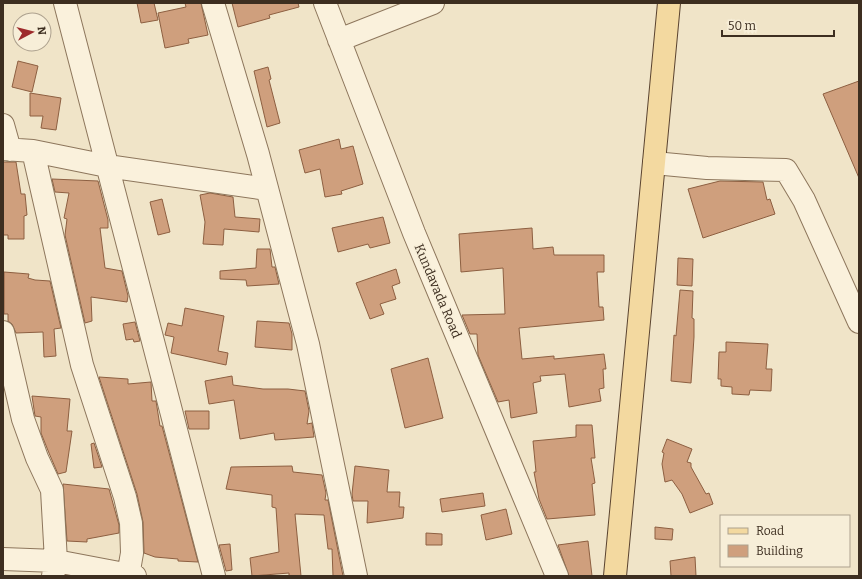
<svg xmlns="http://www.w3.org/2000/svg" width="862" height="579" font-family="Bitter,serif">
	<rect width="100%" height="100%" fill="#f0e4c8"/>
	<path fill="#cf9f7d" stroke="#8d5f41" d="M137 3H154L158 20 141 23Z
		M185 3H201L208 35 188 39 189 43 165 48 158 13 186 7Z
		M232 3H298L299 7 269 15 270 18 238 27Z
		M18 61 38 66 32 92 12 87Z
		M268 67 271 79 269 80 280 123 267 127 254 71Z
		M859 81V178L823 94Z
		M30 93 61 98 56 130 41 128 43 116H30Z
		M339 139 341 149 353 146 363 184 341 191 342 194 325 197 320 169 305 173 299 150Z
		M3 162H16L21 194H25L27 215 24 216V239H8V235H3Z
		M52 179 98 181 108 220V228H100L105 268 122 271 128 296 127 302 91 297 92 321 85 323 65 235 67 219 64 218 69 193 55 192Z
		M720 181 763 182 767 200 770 199 775 214 703 238 688 189Z
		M210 193 233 197 235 217 260 219 259 232 224 229 223 245 203 244 205 222 200 195Z
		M162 199 170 232 158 235 150 202Z
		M383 217 390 243 370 248 368 244 338 252 332 228Z
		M532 228 533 249 553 247 554 255H604V272H597L599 307H603L604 320 519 328 522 359 554 356V359L604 354 606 369H603L604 388 599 389 601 401 569 407 565 374 540 376 541 381 533 383 537 413 511 418 509 400 498 402 478 355 477 334H470L462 315 505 314 503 268 461 272 459 234Z
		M257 249H270L272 267H275L279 284 247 286 246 280 220 279V271L256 268Z
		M678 258 693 259 692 286 677 285Z
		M396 269 400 283 392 286 396 299 380 304 384 314 370 319 356 283Z
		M4 272 29 274 28 278 35 280 50 281 61 328 54 329 56 356 44 357 43 332 16 333 12 324 8 321V314H4Z
		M680 290 693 291 692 318 694 319V337L691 383 671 381 674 335 676 336Z
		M185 308 224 316 218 351 228 353 226 365 171 353 174 337 165 335 168 323 182 326Z
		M257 321 289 323 292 334V350L255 347Z
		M135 322 140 341 134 342 133 339 126 340 123 324Z
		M726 342 768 344 766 369H772L771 391 750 390 749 395 732 394V387L721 386V379H718L719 352H726Z
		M428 358 443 418 405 428 391 369Z
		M232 376 233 385 263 389H288L305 391 309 411 307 424 312 423 314 437 275 440 274 433 240 439 234 400 209 404 205 381Z
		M99 377 128 379V384L151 382 152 401H156L160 426H162L198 562 178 561V559L155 557 144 553 143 522 137 494Z
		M32 396 70 399 67 431H72L66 472 58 474 49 453 41 433V417L35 416Z
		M185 411H209V429H189Z
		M576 425H592L595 458H591L595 483 592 484 595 515 547 519 539 499 534 472H536L533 441 576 437Z
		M667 439 692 449 687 462 691 463V467L706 494 709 493 713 504 690 513 682 494 672 480 665 482 662 464 664 453 662 452Z
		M94 443 102 467 94 468 91 444Z
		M292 466 293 472 322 475 326 493 325 500H328L343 576H333L332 549H328L324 515 295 514 301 576H289V573L252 576 250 558 279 552 276 508 272 507V495L226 489 231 467Z
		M355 466 389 470 387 492H400L399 507H404L403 518 367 523 368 501H353L352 494Z
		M63 484 109 489 119 525V533L87 539V542L67 541Z
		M483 493 485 506 442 512 440 499Z
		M506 509 512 534 486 540 481 515Z
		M655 527 673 529 672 540 655 539Z
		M426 533 442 534V545H426Z
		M588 541 592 576H569L558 545Z
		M230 544 232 570 226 571 219 545Z
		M695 557 696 576H671L670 561Z"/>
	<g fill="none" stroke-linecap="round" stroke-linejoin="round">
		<g stroke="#8d765c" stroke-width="24">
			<path id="minor" d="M65 3 214 576
				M213 3 258 154 308 344 356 576
				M325 3 414 233 557 576
				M339 40 433 3
				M3 125 10 150
				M3 149 33 151 107 166 267 189
				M33 151 82 365 125 497 131 523 132 553 128 576
				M654 163 707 168 786 170 804 200 859 322
				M3 332 23 419 37 458 52 490 56 561 53 576
				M3 559 56 561 135 576"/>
		</g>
		<g stroke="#5b4430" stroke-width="24">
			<path id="major" d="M615 576 669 3"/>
		</g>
		<use href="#minor" stroke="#faf1dc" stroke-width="22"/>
		<use href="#major" stroke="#f3d9a0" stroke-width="22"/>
	</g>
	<g text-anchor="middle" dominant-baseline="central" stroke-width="3" stroke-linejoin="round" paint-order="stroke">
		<g font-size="13" fill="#3d2e20" stroke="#f7eed8">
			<text transform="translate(438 291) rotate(67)">Kundavada Road</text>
		</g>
	</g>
	<rect width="862" height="579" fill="none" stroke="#3d2e20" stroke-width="8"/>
	<rect x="720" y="515" width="130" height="52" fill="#f7eed8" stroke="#ada18e"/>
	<rect x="728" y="528" width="20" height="6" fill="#f3d9a0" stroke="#ada18e"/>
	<text x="756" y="535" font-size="12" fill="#3d2e20">Road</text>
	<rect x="728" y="545" width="20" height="12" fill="#cf9f7d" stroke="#ada18e"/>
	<text x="756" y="555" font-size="12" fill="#3d2e20">Building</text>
	<g transform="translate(32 32) rotate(83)"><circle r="19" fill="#f7eed8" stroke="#ada18e"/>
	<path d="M0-3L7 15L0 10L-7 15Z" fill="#9e2a2b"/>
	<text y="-6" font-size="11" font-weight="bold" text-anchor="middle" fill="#3d2e20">N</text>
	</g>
	<path d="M722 30v6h112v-6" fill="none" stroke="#3d2e20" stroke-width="2"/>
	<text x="728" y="30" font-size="12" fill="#3d2e20" stroke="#f7eed8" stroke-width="3" paint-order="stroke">50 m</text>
</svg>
